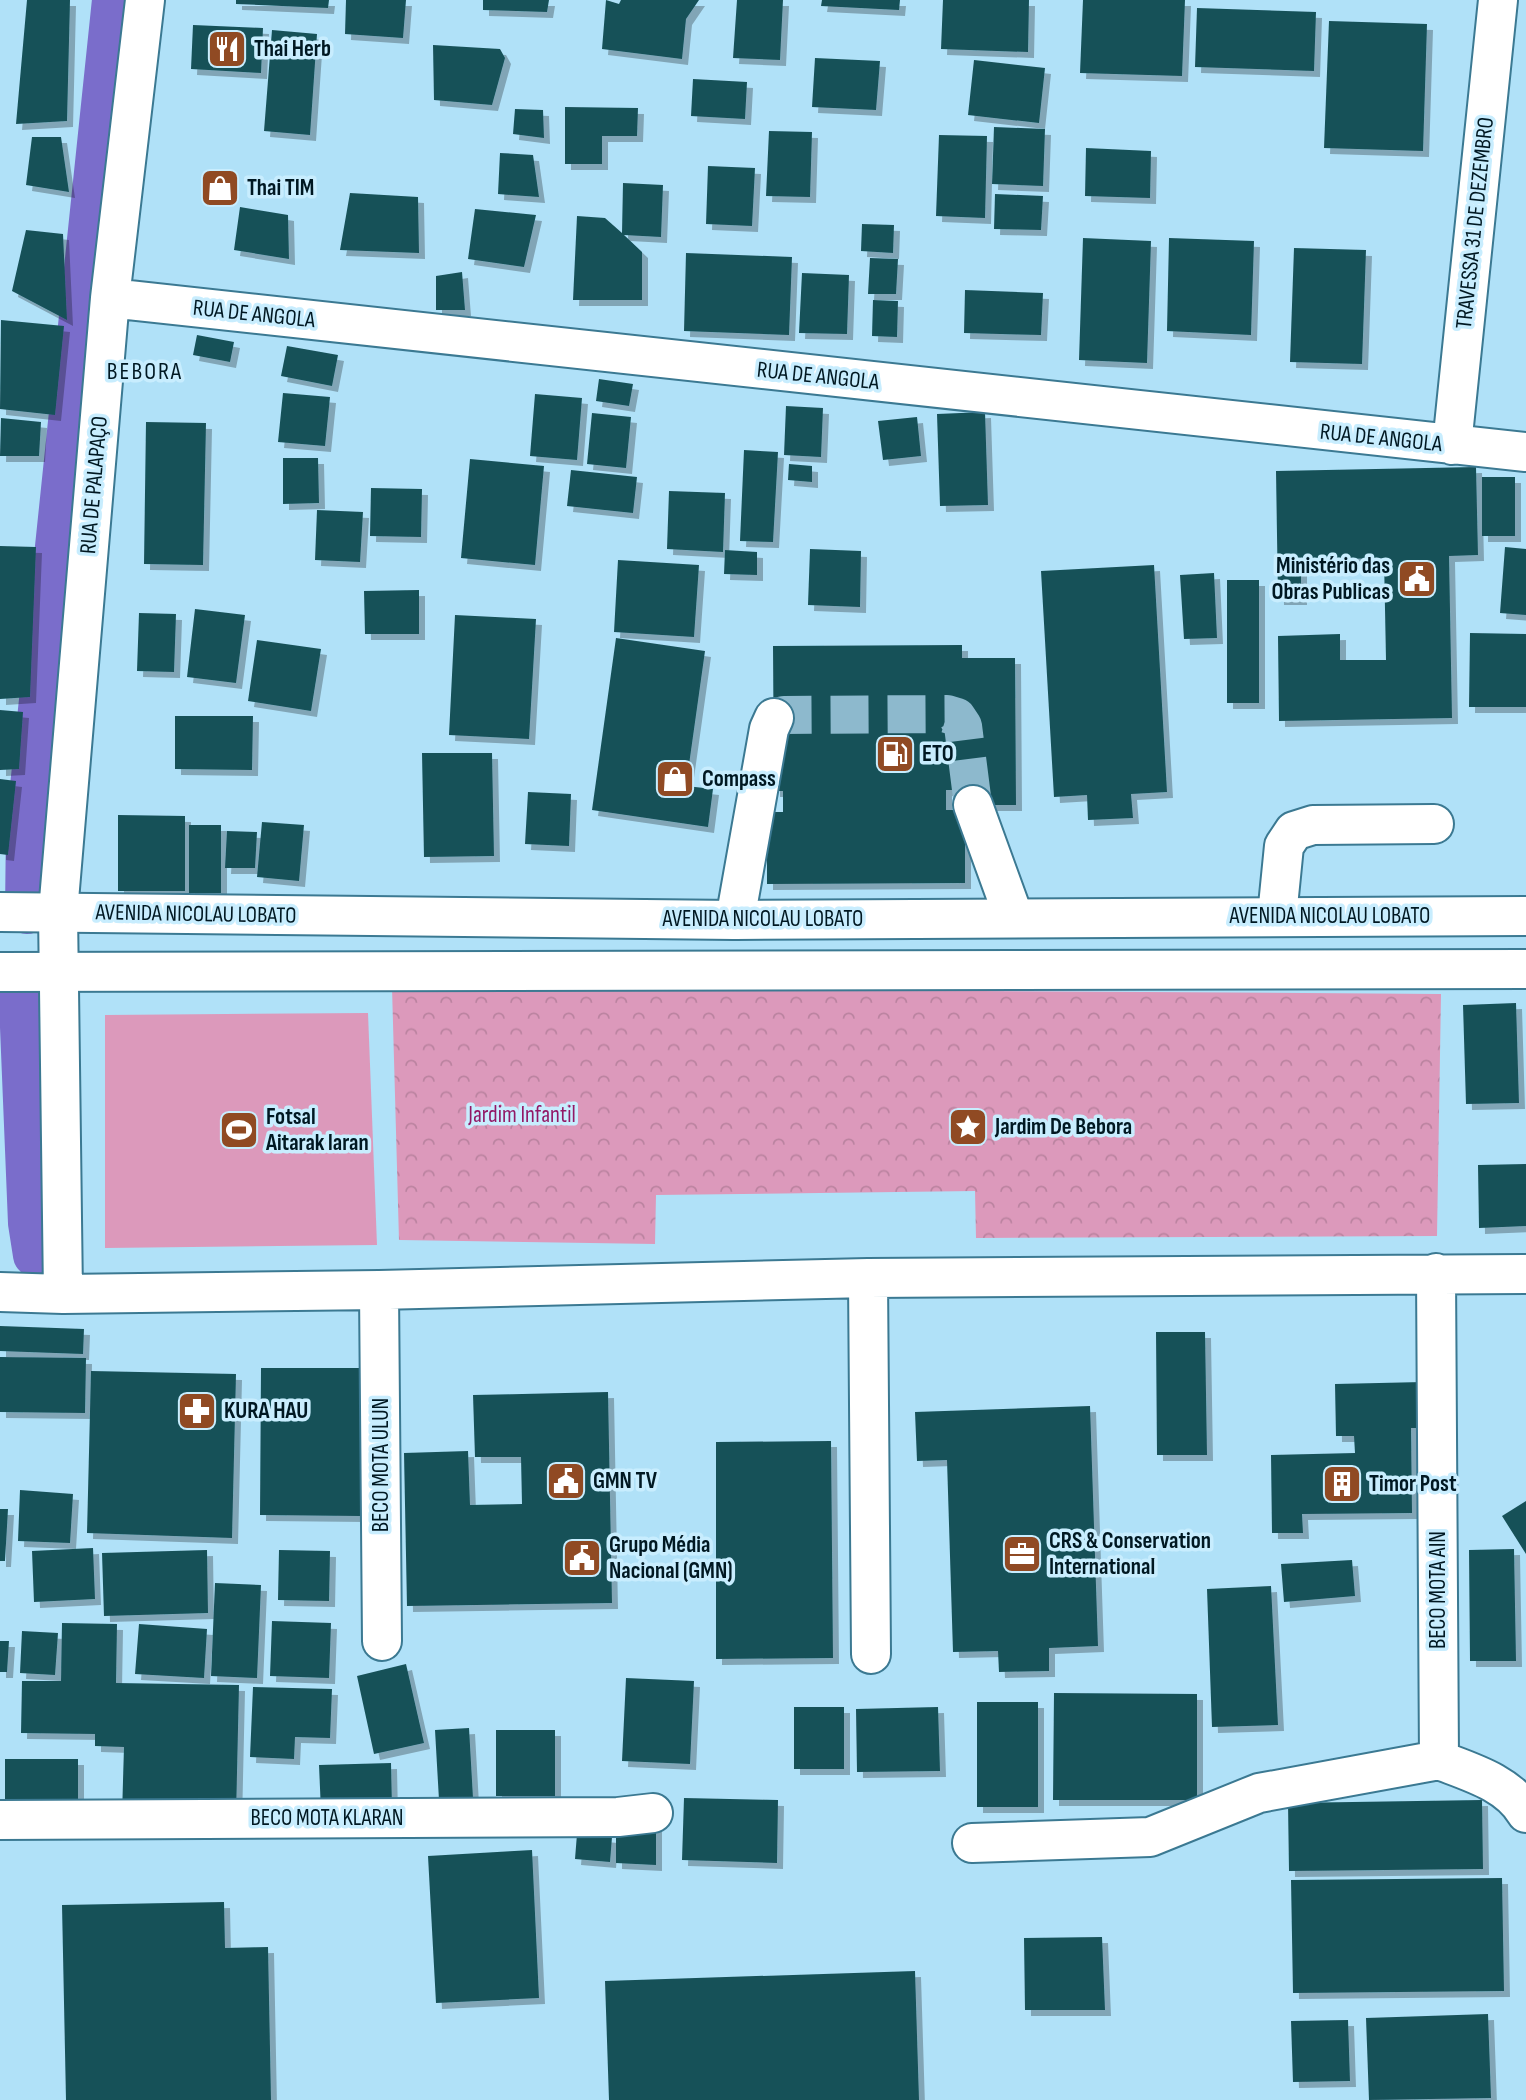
<svg xmlns="http://www.w3.org/2000/svg" width="1526" height="2100" font-family="'Sofia Sans Condensed',sans-serif">
	<defs>
		<pattern id="park-crowns" width="20" height="18" patternUnits="userSpaceOnUse" patternTransform="scale(1.75)"><rect width="20" height="18" fill="#dc99bb"/><path d="M2 6a3 3 0 1 1 6 0M12 15a3 3 0 1 1 6 0" fill="none" stroke="#bb83a0"/></pattern>
		<filter id="shadow"><feDropShadow dx="6" dy="6" stdDeviation="0" flood-color="#0004"/></filter>
	</defs>
	<rect width="100%" height="100%" fill="#b0e1f8"/>
	<path fill="#dc99bb" d="M368 1013 377 1245 105 1248V1015Z"/>
	<path fill="url(#park-crowns)" d="M392 987 1441 994 1437 1236 976 1238 975 1191 656 1195 655 1244 399 1240Z"/>
	<g fill="none" stroke-linecap="round" stroke-linejoin="round">
		<path stroke="#7a6dcb" stroke-width="44" d="M27 912 28 825 114 0
			M20 978 30 1223 35 1255"/>
	</g>
	<path fill="#165159" filter="url(#shadow)" d="M27 0H70L67 121 16 124Z
		M236 0H329L328 8 236 4Z
		M346 0H406L403 38 345 34Z
		M483 0H549L547 12 483 10Z
		M606 0 619 4 621 0H699L686 19 682 59 602 49Z
		M737 0H783L780 60 733 58Z
		M822 0H900L899 10 821 6Z
		M943 0H1029L1028 52 941 49Z
		M1083 0H1185L1182 76 1080 73Z
		M1197 8 1316 12 1314 71 1195 67Z
		M1329 21 1427 24 1423 151 1324 148Z
		M193 25 263 28 261 73 191 69Z
		M272 30 317 34 310 135 264 131Z
		M433 45 500 49 505 58 492 105 434 100Z
		M815 58 880 61 876 110 812 107Z
		M974 60 1045 68 1039 123 968 115Z
		M693 79 747 82 745 119 691 116Z
		M565 107 638 108 637 136H602V164H565Z
		M515 109 543 110 544 138 513 134Z
		M994 127 1045 129 1043 186 992 184Z
		M769 131 812 132 810 197 766 196Z
		M939 135 987 136 985 218 936 216Z
		M32 137H61L69 192 26 185Z
		M1086 148 1151 151 1150 198 1085 196Z
		M500 153 533 155 539 197 498 194Z
		M708 166 755 168 752 226 706 224Z
		M623 183 663 185 661 237 624 235 642 252V300H573L577 216 605 218 622 233Z
		M350 193 418 197 419 253 340 250Z
		M995 194 1043 196 1041 230 994 229Z
		M240 207 288 215 289 259 234 250Z
		M475 209 536 215 524 267 468 259Z
		M862 224 894 225 893 253 861 251Z
		M26 230 63 234 67 320 12 291Z
		M1083 238 1151 241 1147 363 1079 360Z
		M1169 238 1254 241 1251 335 1167 331Z
		M1294 248 1366 250 1362 364 1290 362Z
		M686 253 792 257 789 335 684 331Z
		M870 258 898 259 896 294H868Z
		M462 272 465 310H436V276Z
		M802 273 849 275 847 334 799 333Z
		M965 290 1043 293 1041 335 964 333Z
		M873 300 898 301 897 337 872 336Z
		M1 320 64 326 55 415 0 409Z
		M197 335 234 342 230 362 193 355Z
		M287 346 338 355 332 386 281 376Z
		M599 379 633 384 629 406 596 401Z
		M283 393 330 397 325 446 278 442Z
		M535 394 582 398 577 460 530 456Z
		M786 406 823 408 821 457 784 455Z
		M985 412 988 505 940 506 937 414Z
		M592 413 631 417 626 468 587 464Z
		M917 417 921 456 883 460 878 421Z
		M1 418 41 422 39 456H0Z
		M146 422 206 423 203 565 144 564Z
		M744 450 778 452 773 542 740 541Z
		M283 458H318L319 503 283 504Z
		M470 459 544 466 535 565 461 558Z
		M789 464 812 466V482L788 480Z
		M1476 467 1478 555 1449 556 1452 718 1279 721 1278 636 1340 634V660H1386L1384 558 1301 560V599H1278L1276 471Z
		M571 470 637 477 633 513 567 506Z
		M1482 477H1515V536H1482Z
		M371 488 422 489 421 537 370 536Z
		M669 491 725 493 723 552 667 549Z
		M317 510 363 512 360 562 315 560Z
		M0 546 36 547 30 697 0 699Z
		M1505 547 1526 549V615L1500 613Z
		M810 549 861 551 860 607 808 605Z
		M725 550 757 552V575L724 574Z
		M618 560 699 565 694 637 614 632Z
		M1154 565 1167 792 1131 794 1133 818 1088 820 1087 795 1054 797 1041 571Z
		M1214 573 1217 638 1184 639 1180 575Z
		M1227 580H1259V703H1227Z
		M419 590V634H365L364 591Z
		M195 609 245 615 236 683 187 677Z
		M139 613 176 614 174 672 137 671Z
		M455 615 536 619 529 739 449 735Z
		M1470 633 1526 634V707H1469Z
		M616 638 705 651 686 786 713 789 708 827 592 810Z
		M257 640 321 649 311 711 248 701Z
		M962 645V658H1015L1016 805H960V790H946V810H965V883L767 884V812H783V791H774L773 646Z
		M0 710 23 712 19 769 0 770Z
		M175 716H253L252 770 175 769Z
		M422 753H492L494 856 424 857Z
		M0 779 16 781 8 855 0 854Z
		M528 792 571 794 569 846 525 844Z
		M118 815 185 816V891H118Z
		M262 822 304 825 299 881 257 877Z
		M189 825H221V893H189Z
		M227 831 257 832 255 868H225Z
		M1516 1003 1519 1103 1466 1104 1463 1005Z
		M1526 1164V1226L1479 1228 1478 1165Z
		M0 1326 84 1329 83 1354 0 1351Z
		M1156 1332H1205L1207 1455H1157Z
		M0 1357 86 1358 85 1413 0 1412Z
		M261 1368H361L360 1516 260 1515Z
		M91 1371 236 1374 232 1538 87 1533Z
		M1423 1382V1428H1411L1412 1513 1302 1514 1303 1533H1272L1271 1455 1355 1453 1354 1436H1336L1335 1384Z
		M608 1392 612 1603 407 1606 404 1453 468 1451 470 1505 522 1504 521 1457H475L473 1395Z
		M1090 1406 1098 1646 1049 1648V1671L999 1672 998 1651 953 1652 947 1460 917 1461 915 1412Z
		M831 1441 833 1658 716 1659V1442Z
		M20 1490 73 1494 70 1543 18 1541Z
		M1526 1501V1554L1502 1516Z
		M0 1509H8L5 1561H0Z
		M93 1548 95 1599 34 1602 32 1551Z
		M1514 1549 1516 1661H1470L1469 1550Z
		M207 1550 208 1613 104 1616 102 1553Z
		M279 1550 330 1551 329 1601 278 1600Z
		M1352 1560 1355 1596 1284 1602 1281 1564Z
		M215 1583 261 1585 257 1678 211 1676Z
		M1271 1586 1278 1725 1212 1727 1207 1589Z
		M272 1621 331 1623 329 1678 270 1676Z
		M62 1623 117 1624 116 1683 239 1685 236 1817 122 1815 124 1747 95 1746V1734L21 1733 22 1681H61Z
		M139 1624 207 1629 204 1678 135 1674Z
		M22 1631 58 1633 55 1675 20 1673Z
		M0 1641H9L7 1672H0Z
		M406 1664 424 1743 374 1754 357 1676Z
		M626 1678 694 1681 690 1764 622 1761Z
		M253 1687 332 1689 330 1738 295 1737 294 1759 250 1757Z
		M1054 1693 1197 1694V1800H1053Z
		M977 1702H1038V1807H977Z
		M794 1707H844V1769H794Z
		M938 1707 940 1771 857 1772 856 1709Z
		M469 1728 473 1798 439 1800 435 1730Z
		M496 1730H555V1796H496Z
		M5 1759H78V1806H5Z
		M391 1763 392 1809 321 1811 319 1765Z
		M684 1798 778 1800 777 1863 682 1860Z
		M1482 1800 1483 1869 1289 1871 1288 1803Z
		M616 1821 656 1822V1865L616 1863Z
		M577 1834 612 1837 610 1862 575 1859Z
		M532 1850 539 1998 436 2003 428 1856Z
		M1502 1878 1504 1991 1293 1993 1291 1880Z
		M224 1902 225 1948 268 1947 271 2100H66L62 1905Z
		M1102 1937 1105 2010H1025L1024 1938Z
		M915 1971 919 2100H609L605 1981Z
		M1488 2014 1491 2098 1369 2100 1366 2018Z
		M1348 2020 1350 2081 1293 2082 1291 2021Z"/>
	<g fill="none" stroke-linecap="round" stroke-linejoin="round">
		<path stroke="#8db9cd" stroke-width="38" stroke-dasharray="38 19" stroke-linecap="butt" d="M774 718 784 715 947 714 957 717 963 726 973 805"/>
		<g stroke="#3b7992" stroke-width="42">
			<path id="minor" d="M110 298 1526 452
				M1452 445 1498 0
				M973 805 1014 918
				M1277 916 1284 846 1294 831 1313 825 1434 824
				M735 920 769 729 774 718
				M1436 1273 1439 1760C1470 1772 1509 1783 1526 1813
				M868 1278 871 1654
				M379 1290 382 1641
				M0 1292 63 1294 379 1290 868 1278 1526 1274
				M63 1294 58 912 110 298 145 0
				M0 1820 618 1817 653 1813
				M972 1843 1150 1837 1259 1793 1439 1760"/>
		</g>
		<g stroke="#3b7992" stroke-width="42">
			<path id="major" d="M0 912 735 920 1526 916
				M0 972 1526 969"/>
		</g>
		<use href="#minor" stroke="#fff" stroke-width="38"/>
		<use href="#major" stroke="#fff" stroke-width="38"/>
	</g>
	<defs>
		<g id="restaurant-square" transform="scale(2.0125)"><rect x="-9" y="-9" width="18" height="18" rx="4" fill="#904a23" stroke="#c8edfe"/><path d="M-5-6h1v4h1v-4h1v4h1v-4h1v5L-1.5 .5V6h-2V.5L-5-1ZM5-6V6H3V1.5H1.5Q1.5-4 5-6Z" fill="#fff"/></g>
		<g id="shop-square" transform="scale(2.0125)"><rect x="-9" y="-9" width="18" height="18" rx="4" fill="#904a23" stroke="#c8edfe"/><path d="M-5-2.5h2.3a2.7 3.5 0 0 1 5.4 0H5L5.5 6h-11ZM-1.5-2.5h3a1.5 2.3 0 0 0-3 0Z" fill="#fff"/></g>
		<g id="civic-square" transform="scale(2.0125)"><rect x="-9" y="-9" width="18" height="18" rx="4" fill="#904a23" stroke="#c8edfe"/><path d="M-.6-6.5H3V-4.5H.6V-3L4-1V1h2V6H-6V1h2V-1L-.6-3ZM-1.2 2.5V6h2.4V2.5Z" fill="#fff"/></g>
		<g id="fuel-square" transform="scale(2.0125)"><rect x="-9" y="-9" width="18" height="18" rx="4" fill="#904a23" stroke="#c8edfe"/><path d="M-5.5-6h7V0h2V4h1.3V-2.5L3-4.5l.8-.8L6-3V5H2.5V1h-1V6h-7ZM-4.2-4.7v3.2H.2V-4.7Z" fill="#fff"/></g>
		<g id="sight-square" transform="scale(2.0125)"><rect x="-9" y="-9" width="18" height="18" rx="4" fill="#904a23" stroke="#c8edfe"/><path d="M0-6L1.8-2.2L6-1.7L2.9 1.2L3.7 5.4L0 3.3L-3.7 5.4L-2.9 1.2L-6-1.7L-1.8-2.2Z" fill="#fff"/></g>
		<g id="stadium-square" transform="scale(2.0125)"><rect x="-9" y="-9" width="18" height="18" rx="4" fill="#904a23" stroke="#c8edfe"/><path d="M0-5a6.5 5 0 1 0 0 10a6.5 5 0 1 0 0-10ZM-3.5-1.8h7v3.6h-7Z" fill="#fff"/></g>
		<g id="pharmacy-square" transform="scale(2.0125)"><rect x="-9" y="-9" width="18" height="18" rx="4" fill="#904a23" stroke="#c8edfe"/><path d="M-2-6h4v4h4v4h-4v4h-4v-4h-4v-4h4Z" fill="#fff"/></g>
		<g id="building-square" transform="scale(2.0125)"><rect x="-9" y="-9" width="18" height="18" rx="4" fill="#904a23" stroke="#c8edfe"/><path d="M-4-6H4V6H1V3H-1V6H-4ZM-2.5-4.3h1.7v1.8h-1.7ZM.8-4.3h1.7v1.8H.8ZM-2.5-1h1.7V.8h-1.7ZM.8-1h1.7V.8H.8Z" fill="#fff"/></g>
		<g id="office-square" transform="scale(2.0125)"><rect x="-9" y="-9" width="18" height="18" rx="4" fill="#904a23" stroke="#c8edfe"/><path d="M-6-3h4V-5.5h4V-3h4V5H-6ZM-1-4.5V-3h2v-1.5ZM-6 0V1H6V0Z" fill="#fff"/></g>
	</defs>
	<g fill-rule="evenodd">
		<use href="#restaurant-square" x="227" y="49"/>
		<use href="#shop-square" x="220" y="188"/>
		<use href="#civic-square" x="1417" y="579"/>
		<use href="#fuel-square" x="895" y="754"/>
		<use href="#shop-square" x="675" y="779"/>
		<use href="#sight-square" x="968" y="1127"/>
		<use href="#stadium-square" x="239" y="1130"/>
		<use href="#pharmacy-square" x="197" y="1411"/>
		<use href="#civic-square" x="566" y="1481"/>
		<use href="#building-square" x="1342" y="1484"/>
		<use href="#office-square" x="1022" y="1554"/>
		<use href="#civic-square" x="582" y="1558"/>
	</g>
	<g text-anchor="middle" dominant-baseline="central" stroke-width="7" stroke-linejoin="round" paint-order="stroke">
		<g font-size="23" font-weight="bold" fill="#001822" stroke="#c8edfe" text-anchor="start">
			<text x="254" y="49">Thai Herb</text>
			<text x="247" y="188">Thai TIM</text>
			<text x="1390" y="566" text-anchor="end">Ministério das<tspan x="1390" dy="26">Obras Publicas</tspan></text>
			<text x="922" y="754">ETO</text>
			<text x="702" y="779">Compass</text>
			<text x="266" y="1117">Fotsal<tspan x="266" dy="26">Aitarak laran</tspan></text>
			<text x="995" y="1127">Jardim De Bebora</text>
			<text x="224" y="1411">KURA HAU</text>
			<text x="593" y="1481">GMN TV</text>
			<text x="1369" y="1484">Timor Post</text>
			<text x="1049" y="1541">CRS &amp; Conservation<tspan x="1049" dy="26">International</tspan></text>
			<text x="609" y="1545">Grupo Média<tspan x="609" dy="26">Nacional (GMN)</tspan></text>
		</g>
		<g font-size="23" fill="#001822" stroke="#c8edfe">
			<text transform="translate(1475 223) rotate(-84)">TRAVESSA 31 DE DEZEMBRO</text>
			<text transform="translate(254 314) rotate(6)">RUA DE ANGOLA</text>
			<text transform="translate(818 376) rotate(6)">RUA DE ANGOLA</text>
			<text transform="translate(1381 438) rotate(6)">RUA DE ANGOLA</text>
			<text transform="translate(94 485) rotate(-85)">RUA DE PALAPAÇO</text>
			<text transform="translate(196 914) rotate(1)">AVENIDA NICOLAU LOBATO</text>
			<text x="1330" y="916">AVENIDA NICOLAU LOBATO</text>
			<text x="763" y="919">AVENIDA NICOLAU LOBATO</text>
			<text transform="translate(381 1465) rotate(-90)">BECO MOTA ULUN</text>
			<text transform="translate(1438 1590) rotate(-90)">BECO MOTA AIN</text>
			<text x="327" y="1818">BECO MOTA KLARAN</text>
		</g>
		<g font-size="23" fill="#921866" stroke="#c8edfe">
			<text x="522" y="1115">Jardim Infantil</text>
		</g>
		<g font-size="24" letter-spacing="2" fill="#001822" stroke="#c8edfe">
			<text x="145" y="371">BEBORA</text>
		</g>
	</g>
</svg>
